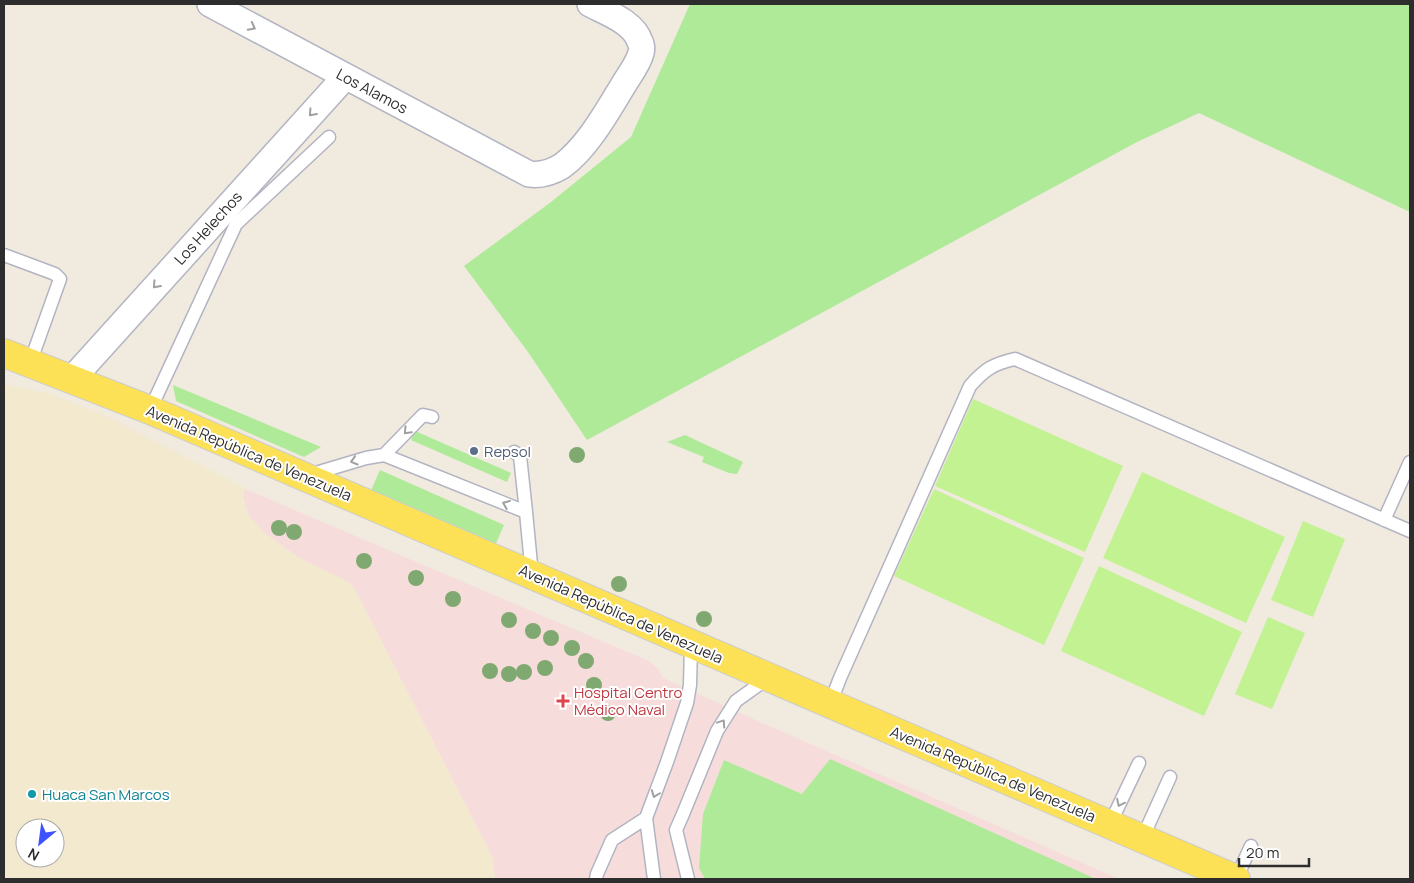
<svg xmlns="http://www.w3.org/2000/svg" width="1414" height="883" font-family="Manrope,sans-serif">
	<rect width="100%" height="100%" fill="#f0eadf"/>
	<path fill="#f2e9ce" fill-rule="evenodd" d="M4 384 50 394 106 416 245 488 243 497 266 534 300 558 349 582 355 589 493 858 495 879H4ZM25 828H55V858H25Z"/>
	<path fill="#f6dddc" d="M245 489 649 661 659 670 663 678 760 722 1119 879H495L493 858 355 589 349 582 300 558 266 534 249 516 243 497Z"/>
	<path fill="#aeea98" d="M690 4H1410V212L1199 113 1137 142 587 440 528 352 464 266 551 202 631 137Z
		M173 385 321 447 304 457 176 401Z
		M415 431 511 473 507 482 411 440Z
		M685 435 743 462 737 474 729 473 702 462 704 457 667 442Z
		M380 470 504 525 493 550 369 495Z
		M830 759 1096 879H705L699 868 703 814 724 760 802 794Z"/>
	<path fill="#c3f293" d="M973 399 1123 466 1085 552 935 486Z
		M1142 472 1285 537 1246 623 1103 558Z
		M934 489 1084 558 1044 645 894 576Z
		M1303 521 1345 539 1313 617 1271 600Z
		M1099 566 1242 632 1204 716 1061 651Z
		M1268 617 1305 633 1272 709 1235 694Z"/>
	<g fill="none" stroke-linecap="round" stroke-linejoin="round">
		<g stroke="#b3b4c2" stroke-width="15">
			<path id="lane" d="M4 255 55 274 60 279 30 363
				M150 410 236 224 329 137
				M514 452 520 456 526 512
				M384 455 423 415 432 417
				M309 475 366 458 384 455 526 512 532 575
				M1384 520 1410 462
				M830 704 840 678 970 386C985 369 993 364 1015 359L1410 531
				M1110 824 1139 763
				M1142 839 1170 777
				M596 879 597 874 612 840 646 818
				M654 879 646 818 667 762 687 703 690 685 691 645
				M688 879 676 830 683 814 717 731 736 701 768 678
				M1236 879 1251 846"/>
		</g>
		<g stroke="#b3b4c2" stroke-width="28">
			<path id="street" d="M210 4 529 174C541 176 552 172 562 166 588 147 608 110 624 84 630 74 638 64 641 53 642 50 642 45 640 42 634 22 607 13 590 4
				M72 379 345 77"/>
		</g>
		<g stroke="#cdcdcd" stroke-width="30">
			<path id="primary" d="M4 353 150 410 1236 879"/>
		</g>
		<use href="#lane" stroke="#fff" stroke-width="12"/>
		<use href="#street" stroke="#fff" stroke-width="25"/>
		<use href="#primary" stroke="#fce157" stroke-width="28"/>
	</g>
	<g fill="#7fa970">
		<circle cx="577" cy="455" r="8"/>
		<circle cx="279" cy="528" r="8"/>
		<circle cx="294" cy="532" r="8"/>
		<circle cx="364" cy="561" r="8"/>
		<circle cx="416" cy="578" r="8"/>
		<circle cx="619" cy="584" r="8"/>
		<circle cx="453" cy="599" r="8"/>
		<circle cx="704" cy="619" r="8"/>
		<circle cx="509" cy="620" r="8"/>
		<circle cx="533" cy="631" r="8"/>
		<circle cx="551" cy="638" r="8"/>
		<circle cx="572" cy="648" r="8"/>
		<circle cx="586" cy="661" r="8"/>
		<circle cx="545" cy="668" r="8"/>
		<circle cx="490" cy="671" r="8"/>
		<circle cx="524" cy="672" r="8"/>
		<circle cx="509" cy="674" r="8"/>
		<circle cx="594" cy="685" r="8"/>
		<circle cx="608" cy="713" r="8"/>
	</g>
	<defs><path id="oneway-chevron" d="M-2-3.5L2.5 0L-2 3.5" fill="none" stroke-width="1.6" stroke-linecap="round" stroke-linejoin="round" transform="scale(1.25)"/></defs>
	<g stroke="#a0a0a0">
		<use href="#oneway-chevron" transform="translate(252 27) rotate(28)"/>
		<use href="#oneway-chevron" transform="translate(312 113) rotate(132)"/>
		<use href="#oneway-chevron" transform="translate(156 285) rotate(132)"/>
		<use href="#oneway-chevron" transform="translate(407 431) rotate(134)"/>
		<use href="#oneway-chevron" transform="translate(354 461) rotate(163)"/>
		<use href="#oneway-chevron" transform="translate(506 504) rotate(-158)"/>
		<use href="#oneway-chevron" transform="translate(722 723) rotate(-56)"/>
		<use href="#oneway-chevron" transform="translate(655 794) rotate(111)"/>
		<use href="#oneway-chevron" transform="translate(1120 803) rotate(116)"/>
	</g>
	<circle fill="#5c6f8a" stroke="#fff" stroke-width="2" cx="474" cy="451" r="5"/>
	<path fill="#e0444e" stroke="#fff" stroke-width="2" d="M560.5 693.5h5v5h5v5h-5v5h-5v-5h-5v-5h5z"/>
	<circle fill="#0f9aa8" stroke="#fff" stroke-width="2" cx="32" cy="794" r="5"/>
	<g text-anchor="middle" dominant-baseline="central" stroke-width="4" stroke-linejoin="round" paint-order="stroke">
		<g font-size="15" fill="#2d2d2d" stroke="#fff">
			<text transform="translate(372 91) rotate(28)">Los Alamos</text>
			<text transform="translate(208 228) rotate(-48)">Los Helechos</text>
			<text transform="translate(249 453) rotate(23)">Avenida República de Venezuela</text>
			<text transform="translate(621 614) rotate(24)">Avenida República de Venezuela</text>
			<text transform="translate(993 774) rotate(23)">Avenida República de Venezuela</text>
		</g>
		<g font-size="15" fill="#4e5e75" stroke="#fff" text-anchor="start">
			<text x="484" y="451">Repsol</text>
		</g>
		<g font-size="15" fill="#be3a42" stroke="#fff" text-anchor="start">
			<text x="574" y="692">Hospital Centro<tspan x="574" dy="17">Médico Naval</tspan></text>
		</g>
		<g font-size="15" fill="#0d838f" stroke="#fff" text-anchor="start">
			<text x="42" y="794">Huaca San Marcos</text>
		</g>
	</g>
	<rect width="1414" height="883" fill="none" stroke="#2d2d2d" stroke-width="10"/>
	<g transform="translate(40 843) rotate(209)"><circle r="24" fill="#ffffff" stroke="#ababab"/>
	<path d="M0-4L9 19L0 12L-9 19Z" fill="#3d53ff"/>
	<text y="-8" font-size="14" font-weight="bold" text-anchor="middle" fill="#2d2d2d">N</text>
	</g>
	<path d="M1239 858v8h70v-8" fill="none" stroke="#2d2d2d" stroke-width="2.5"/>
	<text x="1246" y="858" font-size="15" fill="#2d2d2d" stroke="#ffffff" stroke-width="4" paint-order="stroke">20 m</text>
</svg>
